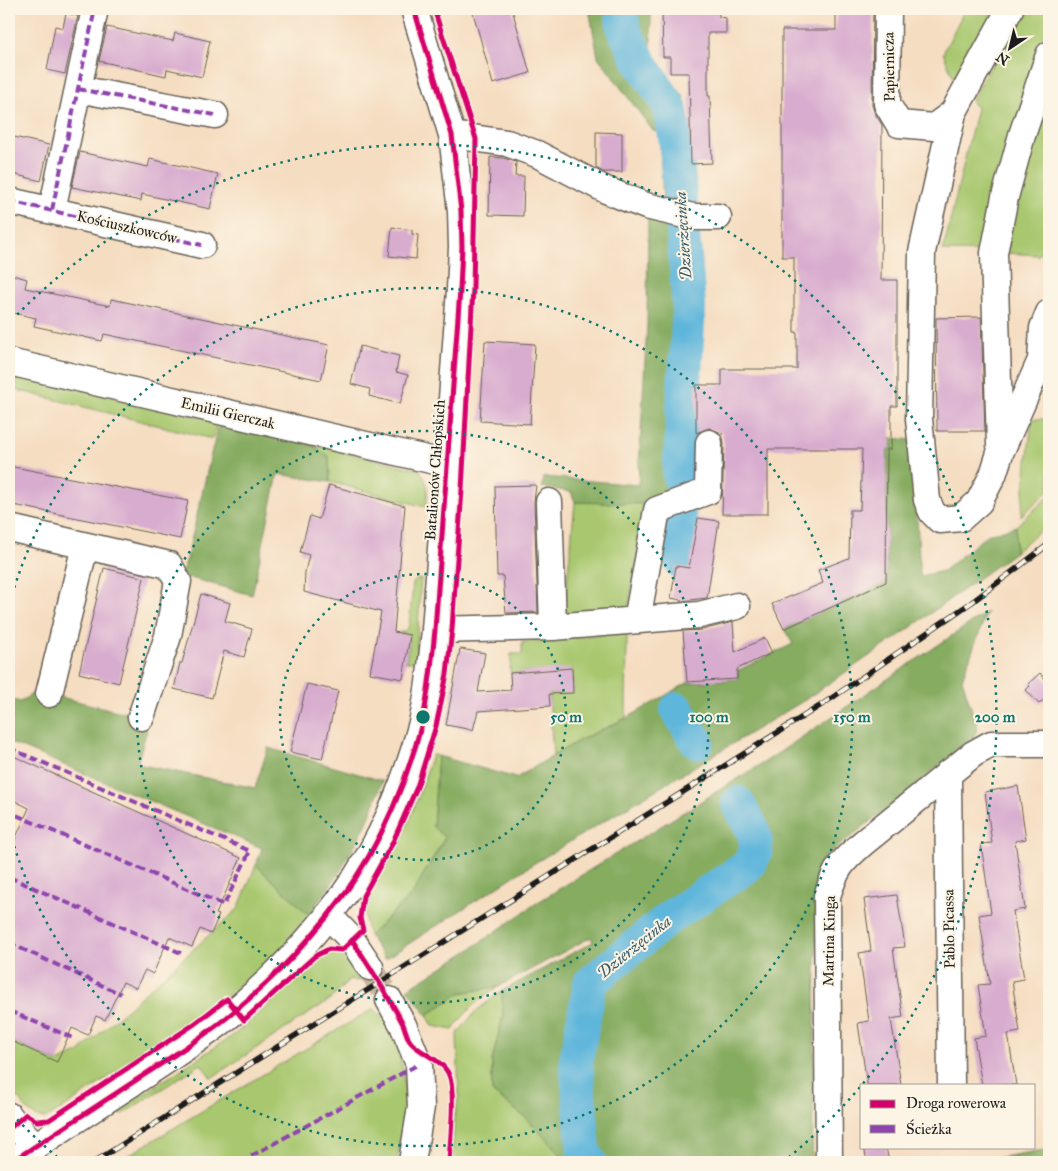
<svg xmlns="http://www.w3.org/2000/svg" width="1058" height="1171" font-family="'IM FELL Great Primer',serif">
	<rect width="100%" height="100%" fill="#fcf5e5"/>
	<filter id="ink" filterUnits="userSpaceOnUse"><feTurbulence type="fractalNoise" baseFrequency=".02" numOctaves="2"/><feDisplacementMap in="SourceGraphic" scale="10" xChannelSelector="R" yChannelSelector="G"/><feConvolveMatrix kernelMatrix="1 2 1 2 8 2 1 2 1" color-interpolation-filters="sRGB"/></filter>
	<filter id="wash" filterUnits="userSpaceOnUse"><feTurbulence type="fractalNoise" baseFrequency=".0096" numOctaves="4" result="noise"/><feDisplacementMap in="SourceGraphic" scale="20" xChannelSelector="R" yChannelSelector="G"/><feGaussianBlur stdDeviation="1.12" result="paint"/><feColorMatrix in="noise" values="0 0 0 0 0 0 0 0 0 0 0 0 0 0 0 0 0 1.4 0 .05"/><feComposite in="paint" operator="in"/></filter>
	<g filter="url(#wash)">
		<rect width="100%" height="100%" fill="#f5ddc1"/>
		<path fill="#a8c76e" stroke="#627245" d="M965 9H1000L957 86 943 53Z
			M1023 9H1049V24L1041 41 1015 128 990 252 943 251 977 108 971 101Z
			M1049 82V232L1039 255 1003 253Z
			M9 373 218 421 212 439 9 388Z
			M1032 419H1049V490L1021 516Z
			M310 444 420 470C429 482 428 493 426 507L330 482 329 456Z
			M1049 496V523L1015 552 1016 526Z
			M575 502 646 504 628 610 568 613 558 607 557 599 566 592Z
			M421 579 416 658 413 662H406L410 635 398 633 405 631 409 626 413 583 416 580Z
			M627 632 626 718 580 740 553 756 549 694 573 692 572 669 510 673 511 654H522V642Z
			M432 755 438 756 433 827 445 837 412 894 369 936C366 926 364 916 366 906 369 887 388 862 398 844 413 816 422 785 432 755Z
			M256 865 309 915 283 946 254 975 172 1035 62 1109 47 1118H39L29 1112 9 1087V1040L57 1062 78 1053 238 909Z
			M330 953C350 958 355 964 366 981L349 980 331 999 211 1078 201 1064 121 1115 119 1110 235 1034 266 1007 317 959Z
			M500 986C481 996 465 1012 453 1030L433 1026 427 1015 460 993Z
			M502 991 503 1016 492 1061V1092L526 1118 561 1154V1162H452L454 1119 459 1096 457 1034 476 1011Z
			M374 1008 391 1026 402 1065 407 1104 397 1162H117Z"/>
		<path fill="#86ac61" stroke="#51643e" d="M589 9H651V53L684 97 691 206 663 200 659 132 653 131 598 57Z
			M648 216 692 227 698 469 685 483H671V495L646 504 575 502 571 492 542 487 544 477 638 485 647 325Z
			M220 422 310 444 329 456 330 482 278 474 252 595 187 577 181 574 187 559 212 450Z
			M891 438 913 440 920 576 943 571 987 535 1016 526 1015 552 899 636 800 703 533 864 385 959 369 936 412 894 445 838 433 827 438 756 516 778 580 740 627 718 687 683 737 679V671L793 644 784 629 886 582 887 449H891Z
			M987 612 962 679 973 714 977 720V730L974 736 903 796 822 859 818 876 812 1162H561L560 1154 526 1118 492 1092V1061L503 1016 502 991 593 942 591 937 500 986 460 993 427 1015 407 989 468 951 538 902 768 760Z
			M32 694 52 702 56 696 133 715 147 730 137 764 255 788 268 748 383 781 366 825 339 873 309 915 256 865 262 848 9 742V699L20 702Z
			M1049 1149V1162H991V1159Z"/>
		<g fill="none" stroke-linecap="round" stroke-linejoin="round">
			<path stroke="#5eb6db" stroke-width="34" d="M621 9 624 30 641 63 670 107 676 143 689 307 679 476
				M680 519 681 562
				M677 709 697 742
				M590 1162 584 1152 576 1061 590 983 670 917 745 868C768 844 750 827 738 803"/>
		</g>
		<g id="blocks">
			<path fill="#d8accf" d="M472 9H512L530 73 493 84Z
				M662 9H719V17L726 18V33H708V96H710L712 163 691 164 689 73H670V57H663Z
				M836 9H873L872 104 874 112 882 125 881 280H897V406H891V449H887L886 582 784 629 772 604 823 583 818 570 849 558 850 510H860L862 449H768V514H722L724 443 722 433 709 428 696 433V385H722V369H797V332H794V257H782V30H836Z
				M66 13 78 16 65 74 47 70 55 26 63 28Z
				M107 27 173 41 175 33 210 41 202 77 167 69 166 76 99 61Z
				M596 132 622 133V172H603L596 168Z
				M14 137 49 145 41 181 9 173V159Z
				M80 152 148 167 150 159 218 174 210 209 142 194 141 201 72 187Z
				M490 157 503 158 516 162 515 176H524L523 216 489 215Z
				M392 227 412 230V234L418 235 416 259 389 256Z
				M9 274 27 279 25 288 110 306 111 299 329 345 321 380 104 334 102 341 34 326 36 318 9 312Z
				M981 317 985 431H937L936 318Z
				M485 341 535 344 530 424 480 421Z
				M360 346 399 356 396 372 408 375 400 404 369 396 370 389 351 384Z
				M9 466 188 501 180 539 9 504Z
				M329 485 405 506 394 632 410 635 403 679 370 673 381 612 304 592 305 572 309 555 300 552 310 516 319 519Z
				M536 485 534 502 538 612 506 613 503 576H497L495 486Z
				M698 518 719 521 707 598 681 601V600L671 598 676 566 689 568Z
				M104 568 144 578 119 683 79 673Z
				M201 594 230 603 225 621 252 629 244 657 224 651 212 698 174 689 180 663H182Z
				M733 622 735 652 765 638 772 653 737 669V679L687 682 683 631 702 630Z
				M460 649 485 653 478 692 511 690 510 673 572 668 573 693 549 694 550 706 478 711 473 730 446 725Z
				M1040 673 1049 684V695L1039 704 1026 690 1030 686 1028 684Z
				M307 684 338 691 322 759 290 752Z
				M9 754 241 858 216 914 219 915 211 934 200 929 192 947 169 937 153 974 145 970 136 988 123 982 105 1020 96 1016 88 1035 72 1028 57 1062 9 1040V853L29 808 9 798Z
				M1018 786 1026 839 1015 841 1025 909 1013 911 1024 979 1012 981 1020 1032 1008 1034 1016 1085H982L974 1038 986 1036 978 985 990 984 979 915 991 913 981 844 992 843 985 792Z
				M897 895 905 947 893 948 903 1017 891 1019 901 1085H867L858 1023 869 1021 859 953 871 951 864 899Z
				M864 1147H886L889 1162H867Z"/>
		</g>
	</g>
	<g filter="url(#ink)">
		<use href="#blocks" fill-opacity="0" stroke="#686056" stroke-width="1"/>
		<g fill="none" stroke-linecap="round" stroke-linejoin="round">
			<path stroke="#cab6a0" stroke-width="26" stroke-dasharray="26 13" stroke-linecap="butt" d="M370 967 389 1000"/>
			<g stroke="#686056" stroke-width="29">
				<path id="minor" d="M888 9 887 104 899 124 934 127 953 113
					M1010 9 953 113 922 252 919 419 927 500 932 512 940 520 961 518 979 502 993 475 1000 453 1041 360 1043 328 1049 313
					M78 89 215 115
					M452 135 507 143 537 154 606 190 646 206 693 217H718
					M9 201 202 245
					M52 210 95 9
					M9 362 448 464
					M1000 445 994 253 1005 197 1022 135 1049 55
					M549 502 553 627
					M9 528 169 565 178 581 168 636 141 717
					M637 620 657 510 708 491 709 443
					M435 630 553 627 627 621 699 615 737 606
					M49 694 85 546
					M948 773 951 1085
					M328 915 352 940 370 967
					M389 1000 403 1025 419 1064 421 1107 412 1162
					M9 1116 34 1147
					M11 1162C56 1133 101 1103 147 1073 177 1053 208 1034 236 1010 285 969 337 912 369 856 392 815 410 769 422 723 429 693 432 661 435 630L460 290 462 247 461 211 452 135 414 9
					M829 1162 827 896C836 868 841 862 863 843L973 754 991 744H1049"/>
			</g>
			<use href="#minor" stroke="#fff" stroke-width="26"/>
			<g stroke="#1c1c1c" stroke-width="5.5">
				<path id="rail" d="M94 1162 823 704 972 602 1049 544"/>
			</g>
			<use href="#rail" stroke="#fcf5e5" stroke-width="4" stroke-dasharray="11" stroke-linecap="butt"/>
			<path stroke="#8e44ad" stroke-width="4" stroke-dasharray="8 4" stroke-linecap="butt" d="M78 89 215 115
				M9 201 202 245
				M52 210 95 9
				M9 748 250 851 224 905 9 812
				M9 877 181 953
				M9 943 121 994
				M9 1011 73 1038
				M251 1156 419 1064"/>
			<g stroke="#fcf5e5" stroke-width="8">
				<path id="cycleway" d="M352 940C370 967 387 994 402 1022 405 1028 406 1034 409 1040 417 1053 442 1058 449 1075 456 1092 450 1142 449 1162
					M9 1129 26 1114 37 1121 49 1120 193 1025 227 999 244 1020 315 956 329 949 342 950 363 930 360 918 363 896 392 844 417 787 436 726 447 674 452 629 462 490 473 289 476 139 434 9
					M11 1162C56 1133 101 1103 147 1073 177 1053 208 1034 236 1010 285 969 337 912 369 856 392 815 410 769 422 723 429 693 432 661 435 630L460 290 462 247 461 211 452 135 414 9"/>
			</g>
			<use href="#cycleway" stroke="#d6006c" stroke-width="5"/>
		</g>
	</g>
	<g fill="none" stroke="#0f766e" stroke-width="2.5" stroke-dasharray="2.5 5">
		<circle cx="423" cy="717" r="143"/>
		<circle cx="423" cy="717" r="286"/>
		<path d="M10 602A429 429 0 1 1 10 832"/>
		<path d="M63 1162A572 572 0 0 1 12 1114M12 320A572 572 0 1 1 783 1162"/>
	</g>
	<g text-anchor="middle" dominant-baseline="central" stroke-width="4" stroke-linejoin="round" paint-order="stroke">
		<g font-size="15" fill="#1c1c1c" stroke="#fcf5e5">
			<text transform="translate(889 67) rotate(-91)">Papiernicza</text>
			<text transform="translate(127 227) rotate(13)">Kościuszkowców</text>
			<text transform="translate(228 413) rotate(13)">Emilii Gierczak</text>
			<text transform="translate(435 470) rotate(-86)">Batalionów Chłopskich</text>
			<text transform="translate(949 929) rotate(-91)">Pablo Picassa</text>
			<text transform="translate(829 941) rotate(-89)">Martina Kinga</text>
		</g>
		<g font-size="16" font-style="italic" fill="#365a68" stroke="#fcf5e5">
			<text transform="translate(683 236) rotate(-94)">Dzierżęcinka</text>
			<text transform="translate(634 947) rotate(-39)">Dzierżęcinka</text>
		</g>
	</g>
	<circle cx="423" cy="717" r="8" fill="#0f766e" stroke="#fcf5e5" stroke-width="2.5"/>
	<g font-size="15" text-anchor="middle" font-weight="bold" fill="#0f766e" stroke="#fcf5e5" stroke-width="4" stroke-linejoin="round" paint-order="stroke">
		<text x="566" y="722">50 m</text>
		<text x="709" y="722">100 m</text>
		<text x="852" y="722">150 m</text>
		<text x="995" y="722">200 m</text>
	</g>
	<rect width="1058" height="1171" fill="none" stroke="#fcf5e5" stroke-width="30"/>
	<rect x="860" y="1084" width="175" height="65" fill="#fcf5e5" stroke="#a29e95"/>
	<rect x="870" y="1100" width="25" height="8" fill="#d6006c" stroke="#a29e95"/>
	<text x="906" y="1108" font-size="15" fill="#1c1c1c">Droga rowerowa</text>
	<rect x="870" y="1125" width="25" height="8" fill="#8e44ad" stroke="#a29e95"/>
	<text x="906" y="1134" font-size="15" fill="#1c1c1c">Ścieżka</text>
	<g transform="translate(1010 48) rotate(215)" stroke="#fcf5e5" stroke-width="4" paint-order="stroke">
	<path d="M0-4L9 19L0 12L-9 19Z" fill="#1c1c1c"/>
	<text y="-8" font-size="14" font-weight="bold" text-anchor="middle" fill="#1c1c1c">N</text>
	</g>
</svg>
